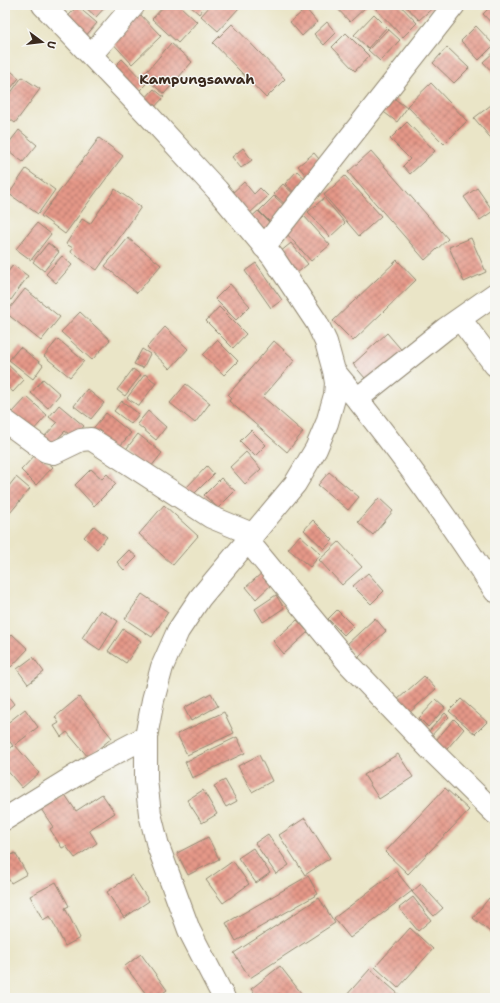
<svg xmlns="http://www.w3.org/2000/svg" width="500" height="1003" font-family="'Shantell Sans',sans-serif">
	<defs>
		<pattern id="building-cross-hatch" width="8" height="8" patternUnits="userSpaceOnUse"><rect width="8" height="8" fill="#e59888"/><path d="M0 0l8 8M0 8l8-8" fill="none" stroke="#bb7c6f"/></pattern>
	</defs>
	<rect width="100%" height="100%" fill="#f6f6f2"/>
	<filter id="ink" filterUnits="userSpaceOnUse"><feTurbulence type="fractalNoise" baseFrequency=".025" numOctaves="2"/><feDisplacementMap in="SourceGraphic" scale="8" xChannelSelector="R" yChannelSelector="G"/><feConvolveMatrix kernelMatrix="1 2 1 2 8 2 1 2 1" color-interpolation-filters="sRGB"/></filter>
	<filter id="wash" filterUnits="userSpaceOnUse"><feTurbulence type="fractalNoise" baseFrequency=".012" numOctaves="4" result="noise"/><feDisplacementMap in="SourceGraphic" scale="16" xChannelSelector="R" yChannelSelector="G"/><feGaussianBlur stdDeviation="0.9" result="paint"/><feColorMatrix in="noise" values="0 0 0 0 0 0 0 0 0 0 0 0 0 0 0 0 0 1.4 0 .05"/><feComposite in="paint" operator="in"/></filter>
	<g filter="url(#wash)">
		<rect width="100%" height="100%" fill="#eae5c7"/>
		<g id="blocks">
			<path fill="url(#building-cross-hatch)" d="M83 5H107L96 17Z
				M165 5H179L197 22 178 43 152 19Z
				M189 5H206L199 14Z
				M211 5H235L239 8 218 31 201 16Z
				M334 5H368L350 22Z
				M372 5H400L417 23 403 37Z
				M405 5H436L419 20Z
				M492 5H495V27L483 14Z
				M77 6 97 23 84 38 65 20Z
				M306 9 317 22 302 36 290 22Z
				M136 10 161 36 132 64 107 37Z
				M374 14 387 27 368 48 354 35Z
				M327 22 336 33 324 45 314 34Z
				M232 24 285 79 266 98 213 43Z
				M476 26 494 45 479 60 461 41Z
				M388 29 400 40 380 61 368 50Z
				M346 33 369 56 355 71 332 47Z
				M171 43 192 62 164 94 143 76Z
				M447 47 469 68 454 83 433 63Z
				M495 51V75L483 62Z
				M122 59 146 84 135 95 111 70Z
				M5 66 19 78 5 96Z
				M22 77 40 89 15 123 5 115V101Z
				M431 83 467 121 444 144 407 106Z
				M154 89 164 97 151 111 142 102Z
				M391 96 407 108 397 122 381 110Z
				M495 102V141L494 142 474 118Z
				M407 122 435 151 410 174 403 166 410 159 390 139Z
				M19 130 37 145 23 162 5 148Z
				M99 138 123 156 65 234 41 216Z
				M243 148 252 160 241 168 232 157Z
				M371 151 448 239 425 260 348 172Z
				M314 153 324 165 309 179 298 166Z
				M26 169 55 190 38 214 9 194Z
				M297 171 311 184 299 197 285 184Z
				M345 176 381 216 359 236 324 195Z
				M244 182 254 194 260 188 268 196 248 215 230 195Z
				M283 184 298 198 289 208 274 194Z
				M477 188 493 211 480 220 464 197Z
				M115 189 141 207 97 270 71 252 73 248 66 244 82 219 90 224Z
				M274 196 289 210 274 226 259 211Z
				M324 198 345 223 330 237 308 212Z
				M258 211 273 226 264 236 248 220Z
				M304 216 330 245 311 261 286 233Z
				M37 223 51 234 31 260 16 249Z
				M128 238 161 265 137 293 105 266Z
				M471 238 486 272 464 282 449 247Z
				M48 243 59 252 44 271 33 262Z
				M291 243 308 264 291 278 274 257Z
				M62 256 72 265 56 283 46 274Z
				M397 260 416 280 353 341 333 321Z
				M256 263 282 300 271 308 245 271Z
				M13 265 28 276 11 300 5 296V276Z
				M230 284 250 306 236 320 215 299Z
				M25 289 60 317 41 341 6 313Z
				M219 307 246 334 233 348 206 321Z
				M80 312 110 340 92 360 61 332Z
				M165 327 188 349 170 369 147 347Z
				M387 333 405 354 371 385 353 364Z
				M58 339 84 361 70 377 44 356Z
				M217 340 238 361 224 375 203 355Z
				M274 341 295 360 263 397 303 432 287 452 229 401 231 398 228 395Z
				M20 347 43 365 33 379 9 360Z
				M142 349 150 354 143 368 134 364Z
				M5 362 24 380 13 392 5 385Z
				M133 369 141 375 125 396 117 390Z
				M145 374 156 383 139 406 127 398Z
				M43 379 60 394 48 408 31 393Z
				M186 384 210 403 195 423 170 403Z
				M87 389 104 403 91 419 74 406Z
				M27 397 47 415 32 432 12 413Z
				M122 401 139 414 131 424 114 411Z
				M59 405 84 426 74 438 65 431 51 446 43 438 57 423 49 417Z
				M148 411 166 427 156 440 137 424Z
				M106 413 131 433 115 452 90 432Z
				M251 430 266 445 255 456 240 441Z
				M138 434 162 453 147 472 123 453Z
				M246 452 261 469 245 484 230 467Z
				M37 453 53 467 36 485 21 470Z
				M207 466 214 474 192 496 185 489Z
				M91 469 102 479 107 474 116 484 94 506 75 485Z
				M329 472 359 497 348 510 318 485Z
				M16 477 30 489 10 513 5 509V491Z
				M221 478 235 491 218 508 204 495Z
				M379 498 393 511 373 535 358 522Z
				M164 505 198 536 173 565 139 534Z
				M313 520 333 540 324 549 304 530Z
				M94 526 107 537 97 549 84 537Z
				M300 535 321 554 310 567 288 549Z
				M339 542 362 567 342 585 319 560Z
				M129 550 137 557 124 570 117 562Z
				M263 572 273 583 256 599 246 587Z
				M368 573 384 591 371 604 353 586Z
				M142 594 168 612 152 637 125 619Z
				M276 595 284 608 263 622 255 609Z
				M100 610 118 621 100 650 82 638Z
				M337 610 353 626 344 635 328 619Z
				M375 618 386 631 358 657 346 645Z
				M297 620 308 632 284 654 273 641Z
				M123 629 141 641 126 663 108 651Z
				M12 634 28 649 11 667 5 662V641Z
				M33 657 44 672 28 684 17 669Z
				M424 676 436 689 409 713 397 700Z
				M5 692 14 704 5 712Z
				M211 693 218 706 191 721 184 708Z
				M79 697 112 738 88 757 67 732 61 737 54 726 59 723 55 717Z
				M461 699 487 722 475 734 449 711Z
				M436 700 445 708 428 727 419 718Z
				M25 709 38 727 15 745 39 773 22 788 5 768V753L13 746 5 735V725Z
				M224 712 234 733 187 755 177 734Z
				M445 713 449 717 426 741 423 738Z
				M454 719 464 729 442 755 431 746Z
				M237 737 245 753 192 778 185 762Z
				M398 754 413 777 379 799 364 775Z
				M259 755 272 781 252 792 238 766Z
				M225 780 237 801 226 807 214 786Z
				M445 788 469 810 408 874 385 852Z
				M203 790 217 814 202 823 187 800Z
				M64 793 76 811 102 794 115 813 89 830 97 843 75 858 66 846 62 848 50 829 53 827 41 809Z
				M305 818 330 858 305 875 279 835Z
				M268 834 289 865 276 874 255 843Z
				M208 837 219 859 188 875 177 853Z
				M253 848 270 873 256 883 238 858Z
				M15 853 27 874 11 883 5 873V859Z
				M233 861 249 884 223 903 206 880Z
				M396 871 412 891 350 938 334 918Z
				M132 875 149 901 124 918 107 892Z
				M308 876 318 894 236 941 226 923Z
				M56 882 69 906 65 908 80 938 65 946 50 916 43 920 30 896Z
				M421 884 443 908 434 916 412 892Z
				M413 897 431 920 418 931 399 908Z
				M319 898 335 923 250 978 234 953Z
				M489 898 495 902V936L473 918Z
				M410 928 433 949 398 988 375 967Z
				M141 954 167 990 156 998H149L125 966Z
				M280 966 305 998H258L251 989Z
				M370 969 403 998H346L345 997Z"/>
		</g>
	</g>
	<g filter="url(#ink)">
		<use href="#blocks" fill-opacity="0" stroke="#928872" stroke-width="1"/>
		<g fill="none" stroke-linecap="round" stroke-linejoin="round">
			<g stroke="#928872" stroke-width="24">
				<path id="minor" d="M43 5 150 117 217 190 273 257 317 323 326 342 334 371 336 383 335 395 327 423 316 449 295 484 200 598 178 631 162 667 153 700 146 737V780L150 814 158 846 189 930 224 998
					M91 55 134 5
					M264 247 454 5
					M460 319 495 365
					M334 371C392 440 446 516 495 591
					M357 399 445 329 495 294
					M5 421 46 451 54 453 81 440 91 439 211 517 252 534
					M247 540 351 666 431 750 495 813
					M5 819 91 766 146 737"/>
			</g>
			<use href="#minor" stroke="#fff" stroke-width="22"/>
		</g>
	</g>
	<g text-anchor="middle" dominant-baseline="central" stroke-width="3" stroke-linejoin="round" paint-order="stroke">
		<g font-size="14" font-weight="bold" fill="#3b2a1e" stroke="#f6f6f2">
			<text x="197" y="79">Kampungsawah</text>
		</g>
	</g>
	<rect width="500" height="1003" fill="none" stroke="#f6f6f2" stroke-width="20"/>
	<g transform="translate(42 42) rotate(105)" stroke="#f6f6f2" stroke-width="3" paint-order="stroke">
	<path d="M0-3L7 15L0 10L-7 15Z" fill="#3b2a1e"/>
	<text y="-6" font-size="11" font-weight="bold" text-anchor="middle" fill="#3b2a1e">U</text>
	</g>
</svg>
